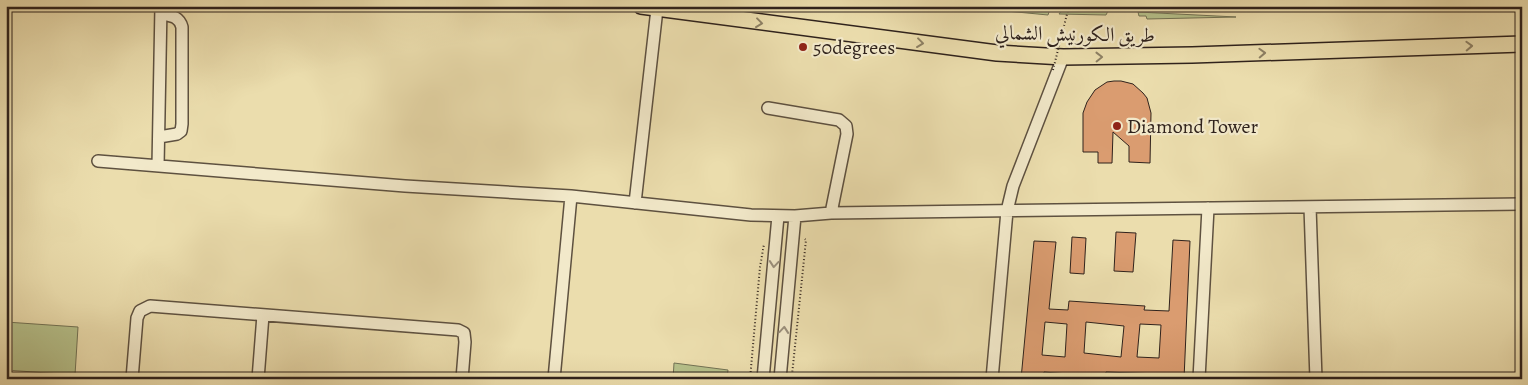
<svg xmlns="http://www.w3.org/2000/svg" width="1528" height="385" font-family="Alegreya,Amiri,serif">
	<rect width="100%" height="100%" fill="#ebddad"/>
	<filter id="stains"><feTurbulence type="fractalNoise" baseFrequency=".004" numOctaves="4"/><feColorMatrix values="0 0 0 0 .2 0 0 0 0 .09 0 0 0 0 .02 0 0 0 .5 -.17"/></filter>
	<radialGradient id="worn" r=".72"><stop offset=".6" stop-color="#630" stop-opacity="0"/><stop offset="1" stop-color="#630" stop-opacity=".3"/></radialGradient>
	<path fill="#b6c18b" stroke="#727254" d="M954 6H1051L1048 15Z
		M1065 6H1106L1108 11 1106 15 1059 14Z
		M1138 12 1236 17 1147 19 1146 16H1139Z
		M6 322 78 327 75 375 6 370Z
		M674 363 728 370 727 379H673Z"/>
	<path fill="#da9c70" stroke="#2f221c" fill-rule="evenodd" d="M1114 81H1121L1133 84 1143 93 1147 98 1151 113 1150 163 1129 162V146L1113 132 1112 163H1098V152H1083V113L1087 102 1095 90 1107 82Z
		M1116 232 1136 233 1133 272 1114 271Z
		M1072 237 1086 238 1084 274 1070 273Z
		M1173 240 1190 241 1184 379H1159L1160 374 1106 372 1105 377 1044 372 1043 379H1021L1034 241 1056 242 1049 309 1068 310 1069 301 1145 306 1144 310 1169 311ZM1045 322 1067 324 1065 357 1042 355ZM1086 322 1124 326 1121 357 1084 353ZM1140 324 1161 325 1159 358 1137 357Z"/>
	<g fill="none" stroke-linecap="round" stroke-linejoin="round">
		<g stroke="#5e5140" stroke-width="14">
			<path id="minor" d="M768 108 839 120 846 126 847 134 831 213
				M159 137 177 134 181 131 182 124V27C179 16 171 16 161 14
				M98 161 405 186 571 196 751 215 795 216 831 213 1522 204
				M158 166 161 6
				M635 203 657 9
				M1310 207 1316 379
				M132 379 137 318 140 311 150 306 458 330 464 333 465 342 462 379
				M258 379 263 315
				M554 379 571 196
				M763 379 778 216
				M780 379 795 216
				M992 379 1007 211 1013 186 1063 57
				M1199 379 1208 208"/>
		</g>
		<g stroke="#2f221c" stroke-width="18">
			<path id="major" d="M641 6 997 53 1063 57 1192 55 1522 44"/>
		</g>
		<path stroke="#2f221c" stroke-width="2" stroke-dasharray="1 2.5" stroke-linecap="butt" d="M792 375 806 240 805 239
			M750 379 760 267 764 244"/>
		<use href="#minor" stroke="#f2e9ca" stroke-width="11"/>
		<use href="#major" stroke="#ebddad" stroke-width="15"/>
		<path stroke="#2f221c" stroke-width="2" stroke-dasharray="1 2.5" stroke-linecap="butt" d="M1053 70 1069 6"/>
	</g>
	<defs><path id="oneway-chevron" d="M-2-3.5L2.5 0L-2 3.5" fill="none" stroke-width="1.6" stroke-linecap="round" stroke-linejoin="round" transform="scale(1.25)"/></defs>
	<g stroke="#8d8064">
		<use href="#oneway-chevron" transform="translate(759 23) rotate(7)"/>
		<use href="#oneway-chevron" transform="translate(920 43) rotate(7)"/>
		<use href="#oneway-chevron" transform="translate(1469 46) rotate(-2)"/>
		<use href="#oneway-chevron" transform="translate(1262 53) rotate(-2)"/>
		<use href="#oneway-chevron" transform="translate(1099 57) rotate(-1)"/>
	</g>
	<g stroke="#9a8f7c">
		<use href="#oneway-chevron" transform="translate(774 264) rotate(95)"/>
		<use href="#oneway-chevron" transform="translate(784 330) rotate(-85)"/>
	</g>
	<g fill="#8f2418" stroke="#f2e9ca" stroke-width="2">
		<circle cx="803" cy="47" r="5"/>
		<circle cx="1117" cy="126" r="5"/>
	</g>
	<g text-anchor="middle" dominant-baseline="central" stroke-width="4.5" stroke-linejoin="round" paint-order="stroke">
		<g font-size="20" fill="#2f221c" stroke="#f2e9ca">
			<text transform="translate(1075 34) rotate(1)">طريق الكورنيش الشمالي</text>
		</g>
		<g font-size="20" fill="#2f221c" stroke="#f2e9ca" text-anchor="start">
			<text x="813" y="47">50degrees</text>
			<text x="1127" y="126">Diamond Tower</text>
		</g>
	</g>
	<rect width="1528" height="385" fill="none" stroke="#ebddad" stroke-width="25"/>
	<rect x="8" y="8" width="1513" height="370" fill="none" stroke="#2f221c" stroke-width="2.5"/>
	<rect x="12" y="12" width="1503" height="360" fill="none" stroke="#2f221c"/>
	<rect width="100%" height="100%" filter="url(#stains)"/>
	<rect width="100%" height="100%" fill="url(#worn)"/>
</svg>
